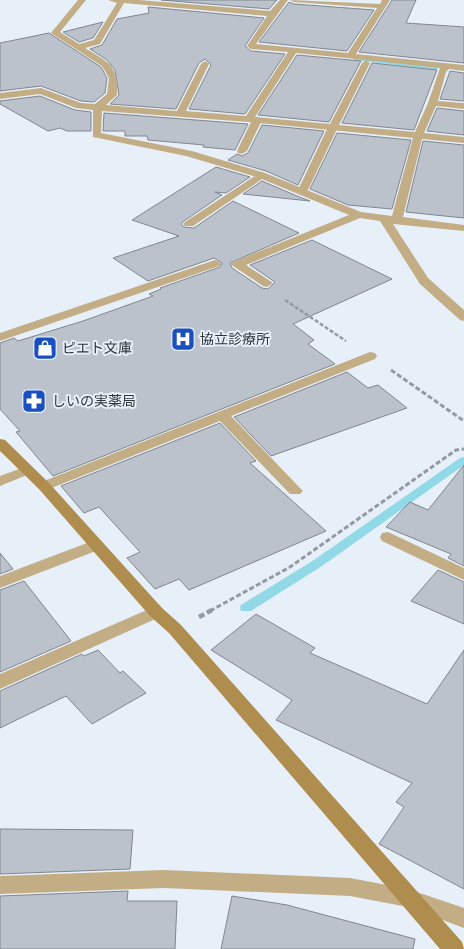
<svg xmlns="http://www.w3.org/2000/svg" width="464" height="949" font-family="'Roboto Condensed','Noto Sans JP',sans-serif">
	<rect width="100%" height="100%" fill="#e7eff9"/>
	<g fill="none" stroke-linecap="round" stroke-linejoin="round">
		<path fill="#91d9e6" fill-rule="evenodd" d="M356 57 436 66 439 68 436 70 354 60 353 59Z
			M464 457V465L322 566 251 611H241L240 608 241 605 314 560 460 458Z"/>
	</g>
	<path fill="#bbc2cc" stroke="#7f868f" d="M161 0H277L269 9Z
		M392 0H416L406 23 464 27V63L359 52Z
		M289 2 294 4 374 10 347 51 259 42Z
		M148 7 264 18 245 46 251 51 285 54 245 114 189 109 211 65 205 59 199 63 176 109 110 104 119 95 115 70 107 60 90 49 102 45 117 19 149 13Z
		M103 22 93 38 79 42 63 32Z
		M49 33 101 67 107 78 105 93 94 102 81 101 41 86 0 91V43Z
		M297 55 361 61 329 122 258 115Z
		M372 63 437 70 414 130 342 123Z
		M450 71 464 73V101L440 99Z
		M40 96 75 110 91 112V131H67L60 128 48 131 0 104V101Z
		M437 108 464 111V135L427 131Z
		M104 113 248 124 235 150 203 147 204 145 148 140 147 136H125V131H103Z
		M262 125 324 131 298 185 266 171 228 160 237 154 242 156 248 153Z
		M337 133 411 140 392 209 348 205 310 189Z
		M423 141 464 145V218L406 212Z
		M216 167 250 177 226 193 215 192 222 195 184 221 181 224 184 227 194 228 233 201 299 233 230 263 232 268 262 288 268 289 275 282 250 265 312 240 392 279 293 324 314 340 308 344 335 364 53 476 16 432 20 431 0 409V343L14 338 18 341 83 321 153 296 149 294 161 289 160 288 220 267 222 263 214 258 148 281 113 258 179 236 132 220Z
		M262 181 297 196 310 201 243 194Z
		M347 372 368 388 378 385 407 408 271 456 234 417Z
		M220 423 256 461 250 463 326 531 189 590 179 579 155 589 127 558 140 552 99 507 84 513 61 486Z
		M464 465V566L448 558 451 554 386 527 410 502 428 510Z
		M0 553 13 569 0 574Z
		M438 570 464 582V624L411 601Z
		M24 581 71 641 0 672V590Z
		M256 614 315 648 310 653 427 704 464 650V889L379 844 404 807 396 802 412 783 276 720 292 700 211 650Z
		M98 650 120 673 123 671 146 693 92 724 66 696 0 728V691L82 654 84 656Z
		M0 829 133 830 130 869 0 874Z
		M128 891 127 901H177L175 949H0V896Z
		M232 896 287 905 415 939 413 949H221Z"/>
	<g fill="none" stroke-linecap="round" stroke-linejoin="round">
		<path stroke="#949aa1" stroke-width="2.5" stroke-dasharray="4 2" stroke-linecap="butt" d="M285 300 346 341"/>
		<path stroke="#949aa1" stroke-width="3" stroke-dasharray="5 2.5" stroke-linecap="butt" d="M391 370 464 421
			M210 611 290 567 456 450 464 449"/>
		<path stroke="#949aa1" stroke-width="4.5" stroke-dasharray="6 3" stroke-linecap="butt" d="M199 617 212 610"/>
		<path fill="#c3ad85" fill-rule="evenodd" d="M257 117 262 120 247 151 242 154 238 153 237 151 252 120Z
			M333 124 338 127 307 192 302 195 298 194 297 192 328 127Z
			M261 172 265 173 266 175 265 177 193 226H185L183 224 185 222Z
			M424 277 428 278 464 310V321L460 320 420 284 418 281 420 278Z"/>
		<path fill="#c3ad85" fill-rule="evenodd" d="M78 0H86L60 32 79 44 94 40 117 3 108 0H139L270 11 280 0H288L256 44 348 53 377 8 294 2 290 0 380 4 382 0H390L356 54 464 65V71L449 69 446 72 438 101 464 103V109L436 106 424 133 464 137V143L422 139 403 217 464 225V231L393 224 430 281 428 284H420L380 221 360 218 246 265 273 283 267 287 263 286 233 266 231 264 233 262 349 215 257 177 186 156 93 137V110L76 108 40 94 0 99V93L41 88 81 103 95 104 107 94 109 78 102 66 51 33ZM124 3 267 16 247 46 251 49 288 52 246 116 186 111 209 64 205 61 201 64 177 111 106 105 117 95C118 64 109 63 85 48L100 44ZM296 53 366 60 362 63 330 124 255 117ZM366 60 440 68 428 103 415 132 339 125 370 63ZM102 111 249 122 413 138 392 216 361 212 265 173 192 151 101 133Z
			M215 260 219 262 221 264 219 266 0 341V333Z
			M370 352 375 353 377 356 375 359 231 416 300 488 303 491 300 494H290L220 421 49 489H39L36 486 39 483Z
			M27 466 32 467 34 470 32 473 0 486V476Z
			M388 532 464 568V580L382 541 380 537 382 533Z
			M95 540 101 541 103 545 101 549 0 588V576Z
			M156 606 162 608 165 612 162 616 0 689V674Z
			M164 870 350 878 408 889 464 908V928L408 907 350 896 164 888 0 894V876Z"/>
		<path fill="#ae8d4e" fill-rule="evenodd" d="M0 439 5 440 49 483 162 608 181 625 462 942 464 949H440L169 633 150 616 39 489 0 451Z"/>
	</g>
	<defs>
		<g id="hospital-square" transform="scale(1.25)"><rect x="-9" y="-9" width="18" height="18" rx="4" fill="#1a50bd" stroke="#e7eff9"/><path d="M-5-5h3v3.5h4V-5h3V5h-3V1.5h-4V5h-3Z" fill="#fff"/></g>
		<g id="shop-square" transform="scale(1.25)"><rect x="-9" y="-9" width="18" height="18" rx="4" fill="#1a50bd" stroke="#e7eff9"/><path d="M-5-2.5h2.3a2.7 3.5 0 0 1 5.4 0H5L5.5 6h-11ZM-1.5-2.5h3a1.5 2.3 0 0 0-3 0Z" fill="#fff"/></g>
		<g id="pharmacy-square" transform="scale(1.25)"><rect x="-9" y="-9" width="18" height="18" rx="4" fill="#1a50bd" stroke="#e7eff9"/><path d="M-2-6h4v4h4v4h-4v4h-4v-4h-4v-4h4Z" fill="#fff"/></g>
	</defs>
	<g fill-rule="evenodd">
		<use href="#hospital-square" x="183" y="339"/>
		<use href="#shop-square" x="45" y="348"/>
		<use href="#pharmacy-square" x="34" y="401"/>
	</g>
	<g text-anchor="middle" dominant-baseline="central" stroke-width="4" stroke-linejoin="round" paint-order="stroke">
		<g font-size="14" fill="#313438" stroke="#e7eff9" text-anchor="start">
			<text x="200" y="339">協立診療所</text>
			<text x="62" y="348">ピエト文庫</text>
			<text x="52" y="401">しいの実薬局</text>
		</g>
	</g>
</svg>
